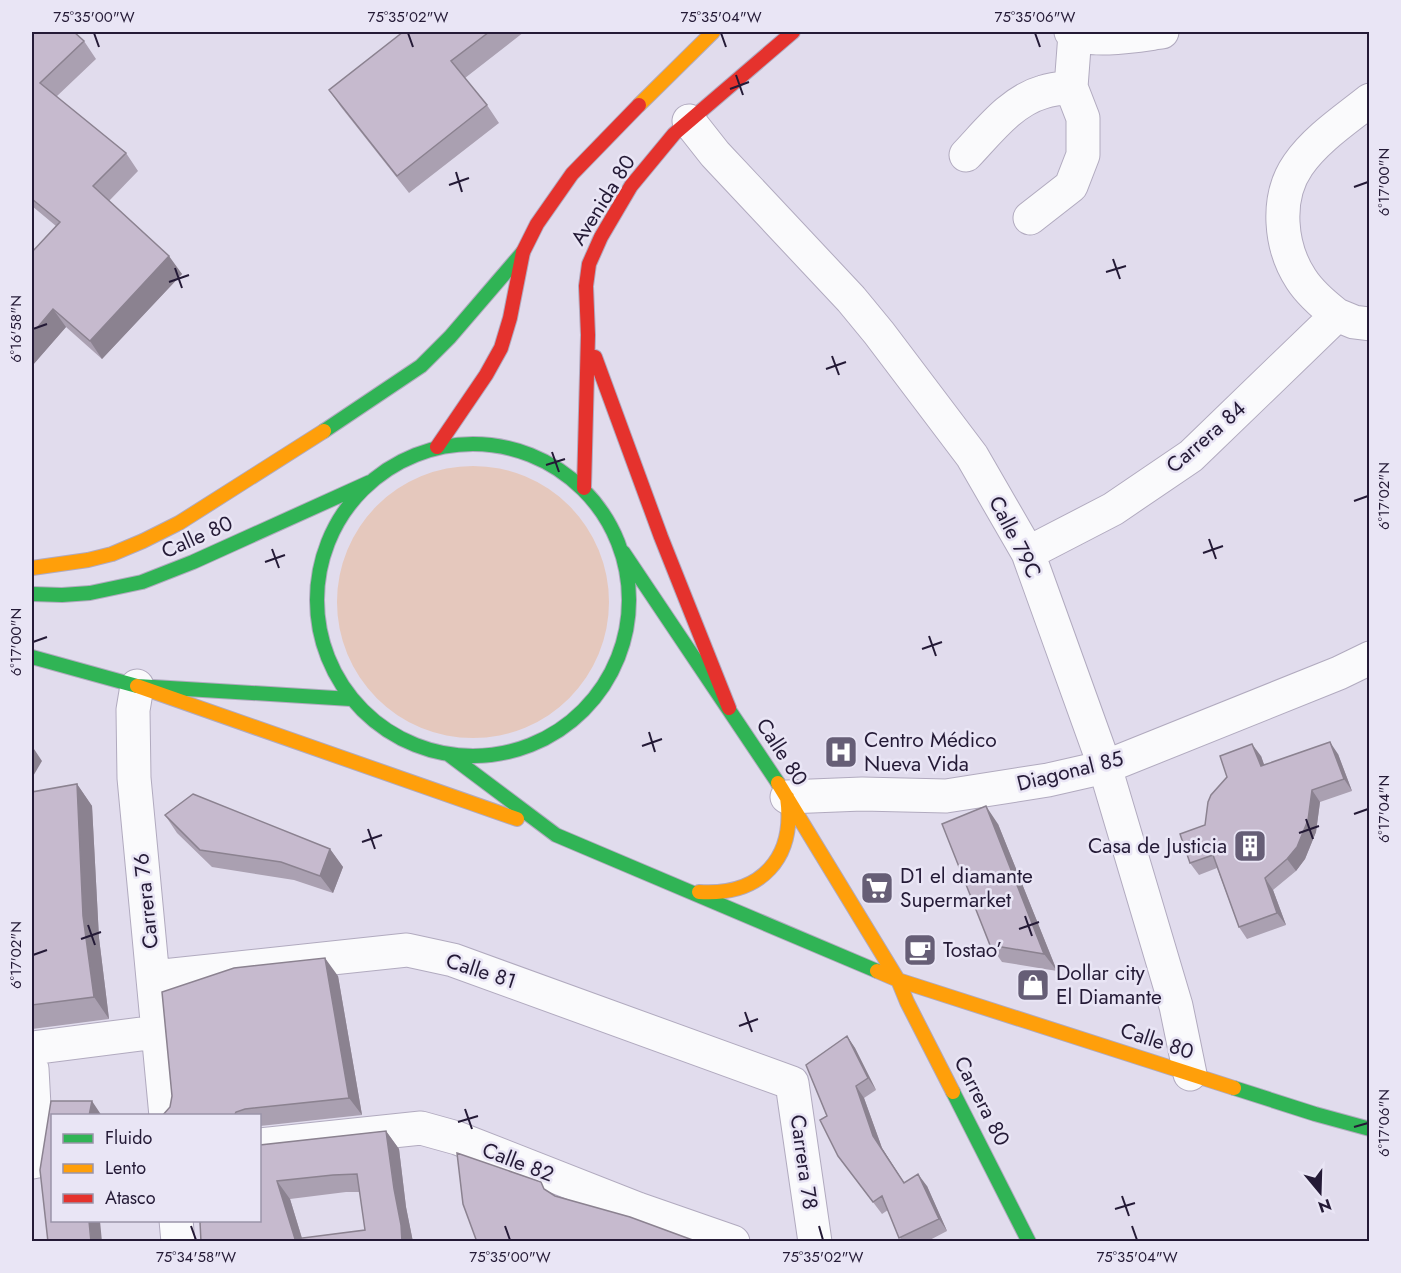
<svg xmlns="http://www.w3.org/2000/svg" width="1401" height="1273" font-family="Jost,sans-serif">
	<rect width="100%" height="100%" fill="#e1dced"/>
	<path fill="#e5c8bd" d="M337 602a136 136 0 1 1 272 0a136 136 0 1 1-272 0Z"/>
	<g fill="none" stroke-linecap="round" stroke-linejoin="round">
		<g stroke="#b1aabf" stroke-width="35">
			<path id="street" d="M1071 32C1090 44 1139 35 1162 32
				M689 121 715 154 851 299 879 333 972 456 1028 553 1105 767 1176 1006 1190 1074
				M966 155C988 132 1011 101 1043 92 1052 89 1062 88 1071 87
				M1030 218 1071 186 1083 155V118L1071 87 1075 34
				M1337 315C1324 305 1310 293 1301 279 1280 247 1275 198 1298 165 1316 139 1345 120 1370 100
				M1028 553 1113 509 1191 456 1337 315 1354 322 1370 324
				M137 686 133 710 134 778 166 1116
				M787 797 862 794 946 796 1048 780 1105 767 1339 673 1370 658
				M154 977 407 950 453 960 792 1083 815 1242
				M32 1048 157 1032
				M32 1069 37 1161 32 1162
				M260 1145 421 1128 457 1138 638 1209 733 1242
				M176 1220 178 1242"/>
		</g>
		<g stroke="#b1aabf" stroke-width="16">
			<path id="fast" d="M324 431 421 366 450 337 523 252
				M317 600a156 156 0 1 1 312 0a156 156 0 1 1-312 0Z
				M623 552 778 783
				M32 594 62 595 90 593 142 582 193 562 370 482
				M32 657 137 686 351 699
				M448 754 556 835 877 971
				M1234 1088 1315 1114 1370 1129
				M953 1092 1029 1242"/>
		</g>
		<g stroke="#b1aabf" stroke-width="16">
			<path id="slow" d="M639 105 713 32
				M32 568 88 560 112 554 143 541 179 523 324 431
				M137 686 517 819
				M778 783 898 980 907 1002 953 1092
				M699 892C761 896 796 858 787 797
				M877 971 898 980 1234 1088"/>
		</g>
		<g stroke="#b1aabf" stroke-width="16">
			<path id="jam" d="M595 357 661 537 729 708
				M437 447 486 375 501 348 510 318 523 252 537 224 572 174 639 105
				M584 488 588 335 586 286 589 264 601 237 631 186 674 134 793 32"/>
		</g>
		<use href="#street" stroke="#fafafc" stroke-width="33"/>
		<use href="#fast" stroke="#30b455" stroke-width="14"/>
		<use href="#slow" stroke="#ff9f0a" stroke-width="14"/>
		<use href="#jam" stroke="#e5322d" stroke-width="14"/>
	</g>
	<path fill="#aaa0b1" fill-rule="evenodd" d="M32 32 84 41 96 59 56 97 126 153 138 171 109 201 182 274 102 359 66 327 32 366V252L56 226 32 206Z
		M403 32H524L465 78 487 105 499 123 409 193 341 107 329 90Z
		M1338 754 1352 791 1320 802 1316 832 1305 859 1296 871 1273 890 1286 925 1247 939 1239 927 1217 868 1199 875 1190 863 1205 825 1261 756 1264 765Z
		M77 784 92 806 99 938 109 1019 32 1029V792Z
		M165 815 330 849 343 867 333 893 294 880 212 867 177 833Z
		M998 824 1057 971 1002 962 990 945Z
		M338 976 362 1115 260 1126V1116H162L170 1107Z
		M847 1036 855 1048 876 1090 864 1098 882 1148 904 1183 927 1186 947 1231 926 1242H902L888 1210 882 1214 838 1156 827 1116Z
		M386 1131 399 1149 406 1207 413 1242H201L260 1221V1145ZM346 1192H360L365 1230 302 1238 290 1199Z"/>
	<path fill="#8b8290" d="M169 256 182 274 102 359 90 341Z
		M53 309 66 327 32 366V334Z
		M1330 742 1338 754 1352 791 1344 779Z
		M1252 744 1261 756 1269 778 1261 766Z
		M32 746 42 761 32 778Z
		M77 784 92 806 99 938 109 1019 94 997 83 916Z
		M1312 790 1320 802 1316 832 1305 859 1296 871 1287 859Z
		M986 806 998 824 1057 971 1044 954Z
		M330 849 343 867 333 893 320 876Z
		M1265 878 1273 890 1286 925 1277 913Z
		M325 958 338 976 362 1115 349 1098Z
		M847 1036 855 1048 876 1090 868 1078Z
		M856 1086 864 1098 882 1148 912 1195 873 1136Z
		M92 1101 102 1116H89Z
		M386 1131 399 1149 406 1207 413 1242H402Z
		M918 1174 927 1186 947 1231 939 1219Z
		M277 1181 290 1199 303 1242 295 1239Z
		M89 1221H100L102 1242H91Z"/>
	<path fill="#c6bace" stroke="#8b8290" stroke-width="1.5" fill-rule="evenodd" d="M32 32H74L84 41 40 83 126 153 93 186 169 256 90 341 53 309 32 334V252L60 222 32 199Z
		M403 32H489L451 61 487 105 397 176 329 90Z
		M1330 742 1344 779 1312 790 1308 820 1297 847 1287 859 1265 878 1277 913 1239 927 1213 855 1190 863 1180 834 1205 825 1208 802 1211 795 1227 777 1220 756 1252 744 1261 766Z
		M77 784 83 916 94 997 32 1005V792Z
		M193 794 330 849 320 876 281 862 200 850 165 815Z
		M986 806 1044 954 990 945 942 824Z
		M325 958 349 1098 245 1109 236 1112 234 1116H162L170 1107 172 1096 162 992 234 968Z
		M847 1036 868 1078 856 1086 873 1136 904 1183 918 1174 939 1219 899 1238 882 1196 873 1202 838 1156 820 1120 827 1116 806 1065Z
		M51 1101H92L89 1116H52V1221H89L91 1242H48L40 1170Z
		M386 1131 394 1189 401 1225 402 1242H201L200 1222 204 1221H260V1145ZM357 1174 365 1230 295 1239 277 1181 333 1175Z
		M457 1153 541 1182 544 1189 555 1196 630 1217 698 1242H477L463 1204Z"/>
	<path fill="none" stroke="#241a36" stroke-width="2" d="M94 33 99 47M408 33 413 47M721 33 726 47M1035 33 1040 47M736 75 743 95M730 89 749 82M456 172 462 192M449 185 469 178M1354 187 1368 182M1113 259 1120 279M175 268 182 288M1106 272 1126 266M169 282 189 275M33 329 47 324M832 356 839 375M826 369 846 362M552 452 559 472M546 465 565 459M1354 501 1368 496M1209 539 1216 559M272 549 279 568M1203 553 1223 546M265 562 285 555M929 636 936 656M33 642 47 637M922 649 942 642M649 732 655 752M642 746 662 739M1354 814 1368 809M1306 819 1313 839M368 829 375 849M1299 833 1319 826M362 842 382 835M1025 916 1032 936M88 925 95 945M1019 929 1039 922M81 939 101 932M33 955 47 950M745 1012 752 1032M739 1026 758 1019M465 1109 472 1129M458 1122 478 1116M1354 1127 1368 1123M1122 1196 1129 1216M1115 1209 1135 1203M191 1226 196 1240M505 1226 510 1240M819 1226 823 1240M1132 1226 1137 1240"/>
	<defs>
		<g id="hospital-square" transform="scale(1.725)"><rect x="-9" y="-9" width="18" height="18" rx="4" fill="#665e76" stroke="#e9e5f5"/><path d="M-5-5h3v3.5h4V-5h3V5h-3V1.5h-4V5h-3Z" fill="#fff"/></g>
		<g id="building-square" transform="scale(1.725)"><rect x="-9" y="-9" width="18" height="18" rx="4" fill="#665e76" stroke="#e9e5f5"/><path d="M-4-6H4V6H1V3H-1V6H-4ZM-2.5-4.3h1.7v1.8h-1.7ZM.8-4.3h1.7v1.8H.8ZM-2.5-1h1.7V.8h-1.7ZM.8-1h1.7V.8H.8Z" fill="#fff"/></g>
		<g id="supermarket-square" transform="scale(1.725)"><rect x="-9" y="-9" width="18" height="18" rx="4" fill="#665e76" stroke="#e9e5f5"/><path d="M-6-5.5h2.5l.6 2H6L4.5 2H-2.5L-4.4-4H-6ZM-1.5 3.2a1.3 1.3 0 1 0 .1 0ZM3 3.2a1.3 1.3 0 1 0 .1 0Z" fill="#fff"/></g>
		<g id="cafe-square" transform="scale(1.725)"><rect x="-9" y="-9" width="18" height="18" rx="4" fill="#665e76" stroke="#e9e5f5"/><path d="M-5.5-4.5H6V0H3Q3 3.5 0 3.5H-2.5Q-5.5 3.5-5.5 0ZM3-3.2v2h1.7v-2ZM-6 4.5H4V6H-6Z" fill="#fff"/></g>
		<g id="shop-square" transform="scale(1.725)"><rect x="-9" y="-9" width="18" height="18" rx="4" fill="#665e76" stroke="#e9e5f5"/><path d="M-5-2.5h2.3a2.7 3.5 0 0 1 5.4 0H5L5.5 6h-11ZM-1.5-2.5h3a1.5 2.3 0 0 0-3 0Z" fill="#fff"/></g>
	</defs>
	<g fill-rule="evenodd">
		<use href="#hospital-square" x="841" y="752"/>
		<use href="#building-square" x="1250" y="846"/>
		<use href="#supermarket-square" x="877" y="888"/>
		<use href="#cafe-square" x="920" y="950"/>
		<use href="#shop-square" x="1033" y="985"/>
	</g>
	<g text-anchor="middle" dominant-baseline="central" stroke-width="5" stroke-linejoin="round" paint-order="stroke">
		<g font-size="21" fill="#241a36" stroke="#e9e5f5">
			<text transform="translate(603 200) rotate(-58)">Avenida 80</text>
			<text transform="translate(1206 437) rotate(-41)">Carrera 84</text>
			<text transform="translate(197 537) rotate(-24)">Calle 80</text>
			<text transform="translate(1015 537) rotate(63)">Calle 79C</text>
			<text transform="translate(782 752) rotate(57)">Calle 80</text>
			<text transform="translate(1070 771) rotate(-14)">Diagonal 85</text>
			<text transform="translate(146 901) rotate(-96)">Carrera 76</text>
			<text transform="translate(481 971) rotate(18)">Calle 81</text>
			<text transform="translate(1157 1041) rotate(18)">Calle 80</text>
			<text transform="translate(982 1101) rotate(63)">Carrera 80</text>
			<text transform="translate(518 1162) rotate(21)">Calle 82</text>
			<text transform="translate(804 1162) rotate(82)">Carrera 78</text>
		</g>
		<g font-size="21" fill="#241a36" stroke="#e9e5f5" text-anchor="start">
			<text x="864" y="740">Centro Médico<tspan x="864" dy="24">Nueva Vida</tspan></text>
			<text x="1227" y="846" text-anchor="end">Casa de Justicia</text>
			<text x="900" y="876">D1 el diamante<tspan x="900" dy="24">Supermarket</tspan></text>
			<text x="943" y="950">Tostao’</text>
			<text x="1056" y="973">Dollar city<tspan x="1056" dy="24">El Diamante</tspan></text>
		</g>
	</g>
	<rect width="1401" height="1273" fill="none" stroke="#e9e5f5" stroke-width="66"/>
	<rect x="51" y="1114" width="210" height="108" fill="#e9e5f5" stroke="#9a94a9" stroke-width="1.5"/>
	<rect x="63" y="1134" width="30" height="9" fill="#30b455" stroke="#9a94a9" stroke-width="1.5"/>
	<text x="105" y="1144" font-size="18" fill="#241a36">Fluido</text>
	<rect x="63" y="1164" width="30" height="9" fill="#ff9f0a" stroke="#9a94a9" stroke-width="1.5"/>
	<text x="105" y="1174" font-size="18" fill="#241a36">Lento</text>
	<rect x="63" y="1194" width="30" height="9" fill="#e5322d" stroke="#9a94a9" stroke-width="1.5"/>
	<text x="105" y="1204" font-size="18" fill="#241a36">Atasco</text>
	<g transform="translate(1320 1192) rotate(161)" stroke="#e9e5f5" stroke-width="4.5" paint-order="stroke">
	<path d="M0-4.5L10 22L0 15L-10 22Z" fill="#241a36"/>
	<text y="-9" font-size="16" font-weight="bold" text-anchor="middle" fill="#241a36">N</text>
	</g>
	<rect x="33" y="33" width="1335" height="1207" fill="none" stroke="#241a36" stroke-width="2"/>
	<g font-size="15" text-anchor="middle" fill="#241a36">
		<text x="94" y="22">75°35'00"W</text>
		<text x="408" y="22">75°35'02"W</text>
		<text x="721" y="22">75°35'04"W</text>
		<text x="1035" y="22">75°35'06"W</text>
		<text transform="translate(1384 182) rotate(-90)" y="5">6°17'00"N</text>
		<text transform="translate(16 329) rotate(-90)" y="5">6°16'58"N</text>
		<text transform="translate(1384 496) rotate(-90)" y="5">6°17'02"N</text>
		<text transform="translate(16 642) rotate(-90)" y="5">6°17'00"N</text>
		<text transform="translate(1384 809) rotate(-90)" y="5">6°17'04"N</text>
		<text transform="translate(16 955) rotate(-90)" y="5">6°17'02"N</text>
		<text transform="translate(1384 1123) rotate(-90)" y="5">6°17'06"N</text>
		<text x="196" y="1262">75°34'58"W</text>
		<text x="510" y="1262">75°35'00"W</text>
		<text x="823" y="1262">75°35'02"W</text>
		<text x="1137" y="1262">75°35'04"W</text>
	</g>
</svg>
